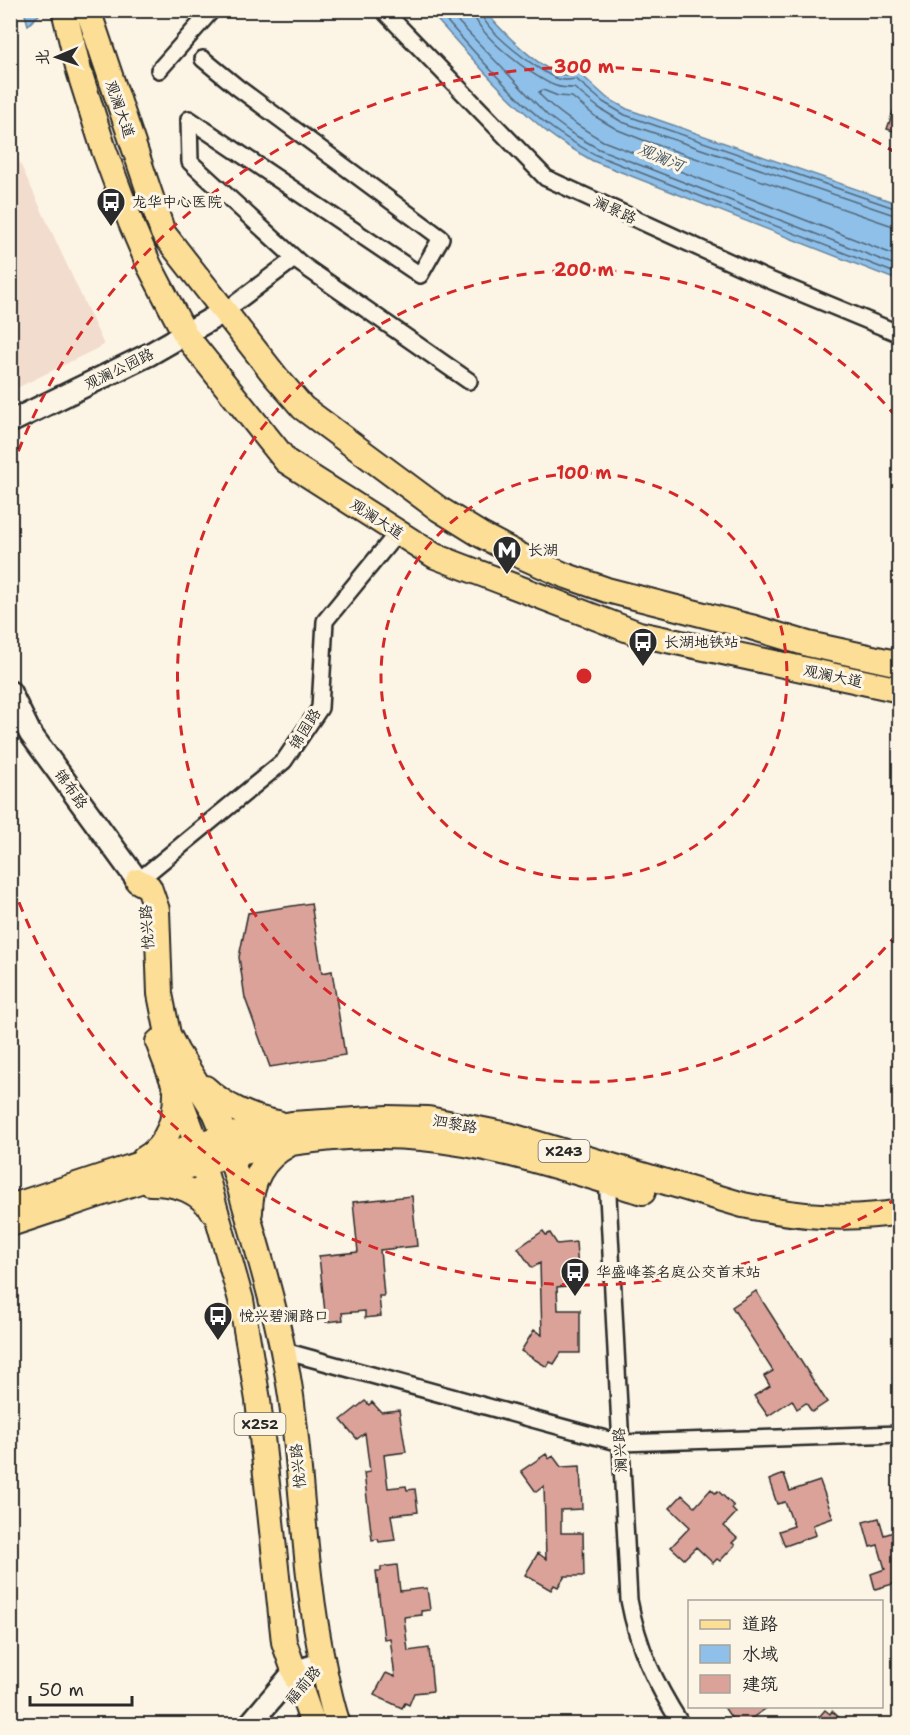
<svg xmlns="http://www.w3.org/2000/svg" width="910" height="1735" font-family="'Shantell Sans','LXGW WenKai TC',sans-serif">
	<rect width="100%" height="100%" fill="#fcf5e5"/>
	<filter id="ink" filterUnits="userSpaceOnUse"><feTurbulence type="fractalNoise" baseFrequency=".0167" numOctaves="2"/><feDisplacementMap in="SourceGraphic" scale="12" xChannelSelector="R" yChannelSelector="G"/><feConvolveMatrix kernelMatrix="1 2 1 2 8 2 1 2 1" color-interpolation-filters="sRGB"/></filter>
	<g filter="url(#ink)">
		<path fill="#f2dcce" d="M11 144 104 345 11 391H10Z"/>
		<path fill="#8ec0ea" stroke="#66849e" stroke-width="1.5" d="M24 11 43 10V11L28 25Z
			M429 11H485C497 26 546 77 567 75 571 74 573 72 576 70L607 98 627 109 899 204V281L593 161C574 150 555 140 539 125 499 91 464 49 429 11Z"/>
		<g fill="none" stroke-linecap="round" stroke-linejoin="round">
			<path stroke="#536777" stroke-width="1.5" d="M437 10C471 48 504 87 542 120 558 134 577 145 596 155L900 275
				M447 10 547 115 571 133 599 149 900 267
				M473 10C474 33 535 79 556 86 562 88 568 88 574 88L599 108 622 122 900 217
				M480 10C482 29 539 72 558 79 564 81 570 80 576 79L603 102 625 115 900 210
				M900 226 890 225 643 140 618 130 596 117 572 97 558 96 543 90 539 92 540 95C559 114 580 127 603 141L900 257"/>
		</g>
		<path fill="#dba299" stroke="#2b2b2b" stroke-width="1.5" d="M898 98H900V133L887 129Z
			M311 903 322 973 332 971 345 1055 270 1067 245 998 239 957 248 913Z
			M412 1196 417 1246 380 1250 384 1296H379L381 1316 365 1318V1311L342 1313 343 1320 326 1322 319 1256 358 1252 353 1202Z
			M543 1231 546 1235 550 1233 557 1244 576 1242 579 1285 557 1287 558 1310H580V1353H561L554 1364 550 1362 547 1367 521 1351 534 1330 542 1335 540 1263 532 1268 518 1248Z
			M756 1291 827 1402 812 1412 806 1403 797 1409 792 1400 768 1416 754 1396 770 1386 764 1376 773 1371 732 1307Z
			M365 1401 369 1405 372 1402 381 1412 399 1410 406 1452 384 1455 388 1488 406 1486 407 1490 415 1489 418 1512 391 1515 395 1540 379 1542 378 1539 372 1540 364 1473 370 1472 365 1433 357 1439 341 1420Z
			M546 1454 549 1459 553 1456 561 1467 580 1466 582 1509 561 1510V1533H583L584 1576H565L558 1587 554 1585 551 1590 525 1575 538 1553 546 1559 544 1486 536 1492 521 1471Z
			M784 1474 790 1491 820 1481 833 1518 813 1525 816 1535 785 1546 779 1531 794 1526 785 1502 777 1504 769 1480Z
			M711 1489 715 1493 718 1491 734 1506 732 1509 736 1513 724 1526 737 1538 732 1543 735 1545 720 1561 717 1559 713 1563 696 1547 684 1559 671 1547 690 1527 670 1508 682 1495 695 1507Z
			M879 1518 884 1535 900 1530V1582L875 1589 871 1574 885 1569 878 1545 870 1547 863 1522Z
			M397 1565 400 1591 427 1588 430 1610 421 1611 422 1615 404 1617 408 1651 429 1648 433 1691 414 1693 409 1705 405 1703 402 1708 374 1695 386 1673 395 1677 390 1638 384 1639 376 1571H381V1567Z
			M724 1707H768L742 1725H736Z
			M825 1710 830 1714 832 1711 847 1725H812Z"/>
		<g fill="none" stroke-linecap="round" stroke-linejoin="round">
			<g stroke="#2b2b2b" stroke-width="20">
				<path id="minor" d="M383 10 546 178 767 279 900 334
					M203 59 237 87 441 238 420 275 189 119 190 162 300 263
					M159 70 212 10
					M225 311 294 259 469 381
					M138 881 284 761 320 708 325 621 398 532
					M607 1176 629 1600C638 1648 655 1683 681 1724
					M284 1351 620 1443 900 1434"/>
			</g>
			<g stroke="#2b2b2b" stroke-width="26">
				<path id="secondary" d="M10 422 150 354 225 311
					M10 692 30 733 138 881
					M250 1724 294 1672 323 1663"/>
			</g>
			<g stroke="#2b2b2b" stroke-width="28">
				<path id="primary" d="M64 10 79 71 104 150 131 223 149 265 186 336 286 461 435 556 639 634 900 690
					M88 10 163 233 276 377 303 408 439 509 481 535 521 556 564 575 607 590 751 627 808 644 900 664
					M138 881 149 887 157 910 160 994 168 1034 177 1052 215 1112 225 1136C249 1223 278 1307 291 1396 303 1485 304 1575 323 1663 327 1684 331 1704 338 1724
					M158 1042 197 1144 241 1300 258 1400 284 1642 313 1724
					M205 1088C224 1106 252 1119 278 1123
					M144 1159C167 1147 176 1117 176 1094
					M150 1183C178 1183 199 1190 215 1214
					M10 1207 225 1136 292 1124 388 1118 428 1119 508 1135 743 1205C796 1216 846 1221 900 1212
					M250 1212C250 1183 262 1159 288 1145
					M10 1224C144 1181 279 1124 422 1138 497 1145 570 1171 643 1192"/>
			</g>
			<use href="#minor" stroke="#fcf5e5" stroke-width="15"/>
			<use href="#secondary" stroke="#fcf5e5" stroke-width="21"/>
			<use href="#primary" stroke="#fdde96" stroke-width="24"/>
		</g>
	</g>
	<g fill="none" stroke="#d62828" stroke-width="3" stroke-dasharray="10 8">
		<circle cx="584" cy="676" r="203"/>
		<path d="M897 934A406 406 0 1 1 897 418"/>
		<path d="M898 1198A609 609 0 0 1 12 884M12 468A609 609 0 0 1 898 154"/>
	</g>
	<defs>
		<g id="bus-pin" transform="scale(1.5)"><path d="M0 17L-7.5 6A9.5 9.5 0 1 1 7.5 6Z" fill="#2b2b2b" stroke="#fcf5e5"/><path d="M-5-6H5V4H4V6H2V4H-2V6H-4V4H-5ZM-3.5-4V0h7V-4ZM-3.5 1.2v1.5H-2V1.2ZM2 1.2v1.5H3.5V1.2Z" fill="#fff"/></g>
		<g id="metro-pin" transform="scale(1.5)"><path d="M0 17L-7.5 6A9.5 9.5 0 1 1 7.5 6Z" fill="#2b2b2b" stroke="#fcf5e5"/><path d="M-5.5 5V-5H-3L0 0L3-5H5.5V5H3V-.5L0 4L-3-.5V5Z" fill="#fff"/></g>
	</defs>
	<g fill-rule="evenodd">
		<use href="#bus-pin" x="111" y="202"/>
		<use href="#metro-pin" x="507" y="550"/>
		<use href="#bus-pin" x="643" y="642"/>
		<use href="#bus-pin" x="575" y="1272"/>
		<use href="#bus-pin" x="218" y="1316"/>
	</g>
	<g text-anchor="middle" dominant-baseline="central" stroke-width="6" stroke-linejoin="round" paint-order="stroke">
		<g fill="#fcf5e5" stroke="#6a6863" stroke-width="1.5">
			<rect x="538.5" y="1140" width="51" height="22" rx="4.5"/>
			<rect x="234.5" y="1413" width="51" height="22" rx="4.5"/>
		</g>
		<g font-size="14" font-weight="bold" fill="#2b2b2b">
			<text x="564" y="1151">X243</text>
			<text x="260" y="1424">X252</text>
		</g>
		<g font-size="15" fill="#2b2b2b" stroke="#fcf5e5">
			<text transform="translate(120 109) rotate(71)">观澜大道</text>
			<text transform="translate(615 210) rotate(25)">澜景路</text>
			<text transform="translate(119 369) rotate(-26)">观澜公园路</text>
			<text transform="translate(377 519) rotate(33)">观澜大道</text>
			<text transform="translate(833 676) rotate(12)">观澜大道</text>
			<text transform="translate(305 729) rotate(-58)">锦园路</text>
			<text transform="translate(71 789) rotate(54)">锦布路</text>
			<text transform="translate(147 927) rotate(-94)">悦兴路</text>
			<text transform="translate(455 1124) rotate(10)">泗黎路</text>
			<text transform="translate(620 1450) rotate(-93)">澜兴路</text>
			<text transform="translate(298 1466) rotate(-96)">悦兴路</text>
			<text transform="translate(303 1685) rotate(-50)">福前路</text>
		</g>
		<g font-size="15" fill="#2b2b2b" stroke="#fcf5e5" text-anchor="start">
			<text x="132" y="202">龙华中心医院</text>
			<text x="528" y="550">长湖</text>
			<text x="664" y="642">长湖地铁站</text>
			<text x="596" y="1272">华盛峰荟名庭公交首末站</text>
			<text x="239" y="1316">悦兴碧澜路口</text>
		</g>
		<g font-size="16" font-style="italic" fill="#495864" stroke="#fcf5e5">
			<text transform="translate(661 157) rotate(23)">观澜河</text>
		</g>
	</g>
	<circle cx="584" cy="676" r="9" fill="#d62828" stroke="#fcf5e5" stroke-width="3"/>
	<g font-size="18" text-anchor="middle" font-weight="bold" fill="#d62828" stroke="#fcf5e5" stroke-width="6" stroke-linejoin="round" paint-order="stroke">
		<text x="584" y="73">300 m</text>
		<text x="584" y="276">200 m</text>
		<text x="584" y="479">100 m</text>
	</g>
	<rect width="910" height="1735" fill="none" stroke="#fcf5e5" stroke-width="36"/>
	<rect x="18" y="18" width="874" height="1699" fill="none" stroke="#2b2b2b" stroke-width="2" filter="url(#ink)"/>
	<rect x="688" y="1600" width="195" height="108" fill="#fcf5e5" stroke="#a8a49b" stroke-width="1.5"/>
	<rect x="700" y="1620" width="30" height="9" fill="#fdde96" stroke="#a8a49b" stroke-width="1.5"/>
	<text x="742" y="1630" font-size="18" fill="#2b2b2b">道路</text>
	<rect x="700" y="1645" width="30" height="18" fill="#8ec0ea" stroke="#a8a49b" stroke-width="1.5"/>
	<text x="742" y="1660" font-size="18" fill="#2b2b2b">水域</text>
	<rect x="700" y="1675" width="30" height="18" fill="#dba299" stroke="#a8a49b" stroke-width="1.5"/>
	<text x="742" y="1690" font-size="18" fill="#2b2b2b">建筑</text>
	<g transform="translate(57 57) rotate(268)" stroke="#fcf5e5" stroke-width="4.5" paint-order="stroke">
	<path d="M0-4.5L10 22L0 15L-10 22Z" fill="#2b2b2b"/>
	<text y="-9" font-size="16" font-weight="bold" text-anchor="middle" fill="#2b2b2b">北</text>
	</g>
	<path d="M30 1696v9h102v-9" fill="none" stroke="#2b2b2b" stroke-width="3"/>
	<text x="39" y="1696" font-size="18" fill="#2b2b2b" stroke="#fcf5e5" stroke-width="4.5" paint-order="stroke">50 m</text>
</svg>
